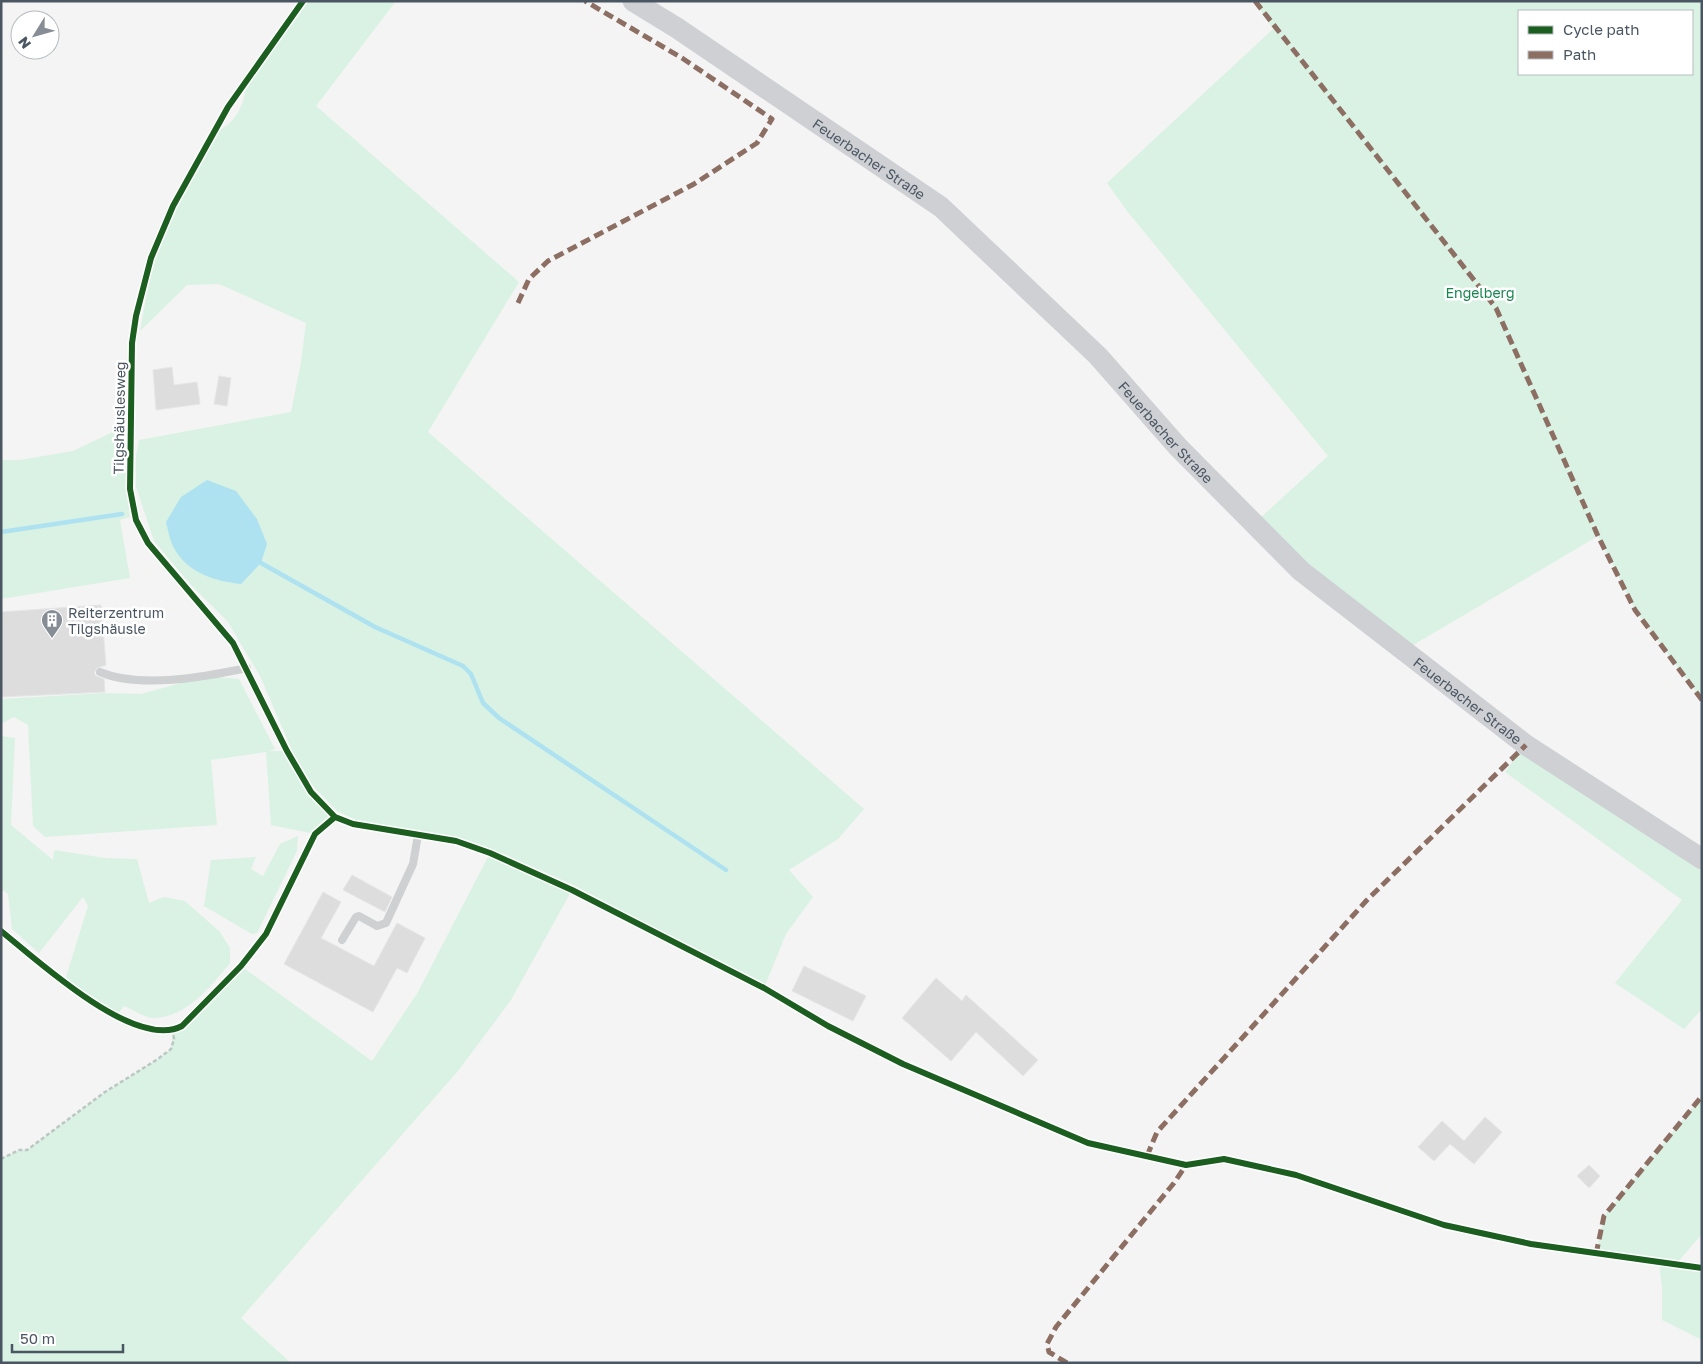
<svg xmlns="http://www.w3.org/2000/svg" width="1703" height="1364" font-family="'Golos Text',sans-serif">
	<rect width="100%" height="100%" fill="#f4f4f4"/>
	<path fill="#d9f2e3" fill-rule="evenodd" d="M309 1H396L316 106 519 282 428 432 864 809 838 839 789 870 813 897 786 934 764 988 576 886 506 855 461 839 356 820 337 811 313 786 294 755 260 676 228 622 191 585 154 541 136 487V456L139 440 291 412 301 362 306 323 219 284 187 285 140 331 153 260 180 198 219 130C234 124 246 103 245 87Z
		M1254 1H1702V700L1635 610 1598 536 1403 651 1259 519 1328 456 1127 211 1107 183 1273 29ZM1519 11H1692V74H1519Z
		M115 431 126 462V485L130 517 120 520 130 578 1 599V460H20L73 451Z
		M207 676 239 679 275 749 268 751H287L311 792 335 817 315 834 271 825 266 752 211 760 217 825 45 837 33 826 28 725 14 717 1 724V699L105 693 141 694Z
		M1 736 15 738 11 825 53 860 54 850 105 858 137 859 149 903 164 897 185 901 220 932 230 948V963C211 986 186 1018 153 1018 144 1018 133 1009 124 1006L117 1015 90 998 66 977 88 906 83 897 39 953 12 929 8 894 1 889Z
		M1519 752 1702 871V1009L1684 1029 1615 983 1682 900 1505 772Z
		M298 836 297 851 257 933 252 934 204 906 211 860 256 857 251 869 263 876 280 844Z
		M490 853 572 890 511 1000 458 1071 241 1318 291 1363H1V1159L19 1150H27L105 1092 158 1059 171 1049 173 1031 182 1026 241 966 372 1061 418 992Z
		M1702 1096V1234L1676 1264 1702 1268V1340L1662 1320V1288L1659 1262 1596 1254 1604 1216Z"/>
	<path fill="#aee2f0" d="M207 480 236 491 257 519 267 544 261 563 241 584C215 581 187 573 174 548 170 541 168 530 166 522L181 497Z"/>
	<g fill="none" stroke-linecap="round" stroke-linejoin="round">
		<path stroke="#aee2f0" stroke-width="4.5" d="M1 532 122 514
			M261 563 375 627 463 666 471 674 483 703 499 718 726 870"/>
	</g>
	<path fill="#ddddde" stroke="#e5e6e7" d="M172 367 174 385 197 382 200 404 156 410 153 370Z
		M219 376 231 378 227 406 214 404Z
		M101 605 106 665 97 668 94 673 96 676 104 679 105 692 1 697V612Z
		M352 875 392 897 385 912 343 890Z
		M323 892 341 902 321 938 374 966 397 923 425 938 407 973 397 968 373 1012 284 964Z
		M804 966 866 996 853 1021 792 991Z
		M936 978 962 1001 966 995 1038 1060 1023 1076 976 1032 951 1061 902 1018Z
		M1485 1117 1502 1132 1474 1164 1450 1144 1434 1161 1418 1147 1442 1121 1464 1141Z
		M1589 1165 1600 1176 1589 1188 1577 1176Z"/>
	<g fill="none" stroke-linecap="round" stroke-linejoin="round">
		<path stroke="#bcc7c4" stroke-width="2.5" stroke-dasharray="4 2.5" stroke-linecap="butt" d="M1 1159 19 1150H27L105 1092 158 1059 171 1049 174 1039 173 1031"/>
		<path stroke="#ced0d2" stroke-width="8" d="M303 1 228 107 173 206 151 258 136 316 132 343 130 489 136 520 148 543 233 643 287 751 311 792 335 817
			M100 672C140 689 204 677 247 668
			M342 940 356 917 359 916 377 926 386 923 413 864 418 835"/>
		<path stroke="#ced0d4" stroke-width="21" id="s1" d="M633 1 677 28 941 207 1098 356 1178 447 1301 571 1526 745 1702 859"/>
		<path stroke="#8d6e63" stroke-width="5" stroke-dasharray="10 5" stroke-linecap="butt" d="M1255 1 1496 308 1598 536 1635 610 1702 700
			M518 303 529 279 548 261 694 184 757 143 772 119 682 58 585 1
			M1147 1156 1157 1132 1367 900 1526 745
			M1596 1254 1604 1216 1702 1096
			M1067 1363 1049 1352 1047 1344 1056 1327 1174 1183 1186 1165"/>
		<g stroke="#fff" stroke-width="9">
			<path id="cycleway" d="M303 1 228 107 173 206 151 258 136 316 132 343 130 489 136 520 148 543 233 643 287 751 311 792 335 817 353 824 456 841 490 853 572 890 764 988 828 1026 903 1064 1088 1143 1186 1165 1224 1159 1296 1175 1444 1225 1531 1244 1702 1268
				M1 931C37 960 135 1051 182 1026L241 966 266 934 315 834 335 817"/>
		</g>
		<use href="#cycleway" stroke="#1b5e20" stroke-width="6"/>
	</g>
	<defs>
		<g id="building-pin" transform="scale(1.125)"><path d="M0 17L-7.5 6A9.5 9.5 0 1 1 7.5 6Z" fill="#868d94" stroke="#fff"/><path d="M-4-6H4V6H1V3H-1V6H-4ZM-2.5-4.3h1.7v1.8h-1.7ZM.8-4.3h1.7v1.8H.8ZM-2.5-1h1.7V.8h-1.7ZM.8-1h1.7V.8H.8Z" fill="#fff"/></g>
	</defs>
	<g fill-rule="evenodd">
		<use href="#building-pin" x="52" y="620"/>
	</g>
	<g text-anchor="middle" dominant-baseline="central" stroke-width="5" stroke-linejoin="round" paint-order="stroke">
		<g font-size="14" fill="#4a5661" stroke="#fff">
			<text stroke="none"><textPath href="#s1" startOffset="284">Feuerbacher Straße</textPath></text>
			<text transform="translate(119 418) rotate(-89)">Tilgshäuslesweg</text>
			<text stroke="none"><textPath href="#s1" startOffset="689">Feuerbacher Straße</textPath></text>
			<text stroke="none"><textPath href="#s1" startOffset="1094">Feuerbacher Straße</textPath></text>
		</g>
		<g font-size="14" fill="#17864f" stroke="#fff">
			<text x="1480" y="292">Engelberg</text>
		</g>
		<g font-size="14" fill="#4a5661" stroke="#fff" text-anchor="start">
			<text x="68" y="612">Reiterzentrum<tspan x="68" dy="16">Tilgshäusle</tspan></text>
		</g>
	</g>
	<rect width="1703" height="1364" fill="none" stroke="#4a5661" stroke-width="5"/>
	<rect x="1518" y="10" width="175" height="65" fill="#ffffff" stroke="#b7bbc0"/>
	<rect x="1528" y="26" width="25" height="8" fill="#1b5e20" stroke="#b7bbc0"/>
	<text x="1563" y="35" font-size="15" fill="#4a5661">Cycle path</text>
	<rect x="1528" y="51" width="25" height="8" fill="#8d6e63" stroke="#b7bbc0"/>
	<text x="1563" y="60" font-size="15" fill="#4a5661">Path</text>
	<g transform="translate(35 35) rotate(233)"><circle r="24" fill="#ffffff" stroke="#b7bbc0"/>
	<path d="M0-4L9 19L0 12L-9 19Z" fill="#868d94"/>
	<text y="-8" font-size="14" font-weight="bold" text-anchor="middle" fill="#4a5661">N</text>
	</g>
	<path d="M12 1344v8h111v-8" fill="none" stroke="#4a5661" stroke-width="2.5"/>
	<text x="20" y="1344" font-size="15" fill="#4a5661" stroke="#ffffff" stroke-width="4" paint-order="stroke">50 m</text>
</svg>
